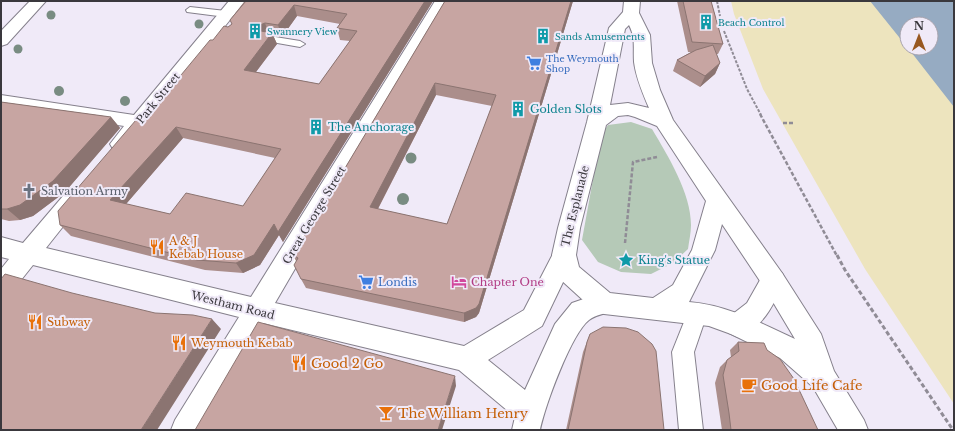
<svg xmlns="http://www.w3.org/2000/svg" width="955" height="431" font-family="'Libre Baskerville',serif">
	<rect width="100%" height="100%" fill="#f0eaf8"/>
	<path fill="#b5c9b7" d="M631 122 652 129C668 156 691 193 691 225 691 233 689 241 688 249L673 263 651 274 621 272 598 262 582 240 601 135 608 125Z"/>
	<path fill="#ede4be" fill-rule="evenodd" d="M731 1H954V404L865 269 763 89 734 14ZM907 24H931V48H907Z"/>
	<path fill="#96abc2" d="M870 1H954V107L908 48H931V24H907V47Z"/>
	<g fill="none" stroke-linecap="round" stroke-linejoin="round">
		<g stroke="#85808c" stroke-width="2">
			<path id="service" d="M190 7 226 11 230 14 226 17 187 12 186 10Z
				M269 36 300 41 305 44 300 47 266 41 265 39 266 37Z"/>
		</g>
		<g stroke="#85808c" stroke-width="2">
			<path id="pedestrian" d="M697 305 704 307 707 314 694 352 703 430H679L672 352 690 307Z"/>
		</g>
		<g stroke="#85808c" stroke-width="2">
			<path id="minor" d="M30 1H46L7 44 1 46V31Z
				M229 1H245L127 149 120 151 113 149 110 144 124 126 1 107V95L134 115Z
				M435 1H451L275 303 464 346 524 310 556 248 564 245 572 248 576 255 542 326 488 360 525 390 555 324 572 303 604 292 613 295 616 303 613 311C606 313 595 315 589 320 571 334 545 406 540 430H512L515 417 459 370 263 323 201 430H171L175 420 239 317 33 265 10 294 1 297V269L9 259 1 257V237L23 243 69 189 77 187 85 189 88 195 46 248 251 297Z
				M773 269 782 273 785 280C773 305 765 326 738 337L729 333 725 325 729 317 747 303 764 273Z"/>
		</g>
		<g stroke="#85808c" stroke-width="2">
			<path id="tertiary" d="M624 1H640L639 13 650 35 652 63 660 90 673 120 782 273 821 334 834 371 864 420 868 430H838L813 387 780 358 731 334 709 326 604 314 595 311 561 280 552 255 558 228 587 122 609 28 623 12ZM629 25C636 39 633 47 634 62 636 78 643 94 649 108L628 103 610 105 625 29ZM628 115 635 117 657 126 706 201 692 250 673 285 653 298 610 293 579 267 576 255 580 228 606 125 618 116ZM722 224 764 287 795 339C761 323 727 305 689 302L715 250Z"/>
		</g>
		<path stroke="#908c96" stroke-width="2" stroke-dasharray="3 1.5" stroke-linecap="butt" d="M717 1 720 16
			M724 31 747 89 761 115"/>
		<path stroke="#908c96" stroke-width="2.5" stroke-dasharray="4 2" stroke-linecap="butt" d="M760 114 837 256
			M783 123H793
			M625 243 633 162 657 157"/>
		<path stroke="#908c96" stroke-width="3" stroke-dasharray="4.5 2.5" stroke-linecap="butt" d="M837 255 845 270 953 430"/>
		<use href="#service" fill="#fff" fill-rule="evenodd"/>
		<use href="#pedestrian" fill="#fff" fill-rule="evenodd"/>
		<use href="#minor" fill="#fff" fill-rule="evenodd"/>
		<use href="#tertiary" fill="#fff" fill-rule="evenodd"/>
	</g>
	<g fill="#798c82">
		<circle cx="51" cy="15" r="4.5"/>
		<circle cx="199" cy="24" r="4.5"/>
		<circle cx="18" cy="49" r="4.5"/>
		<circle cx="59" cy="91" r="5"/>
		<circle cx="125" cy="101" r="5"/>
		<circle cx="411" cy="158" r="5.5"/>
		<circle cx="403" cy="199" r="6"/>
	</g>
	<path fill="#ab8e8b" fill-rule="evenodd" d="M244 1H433L283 242 279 235 260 265 243 273 205 270 71 236 60 225 143 121 213 40 232 24 230 20 244 2ZM297 16 340 24 337 28 340 40 350 41 319 84 256 72 277 44 273 35 282 37ZM183 138 275 158 243 206 170 214 126 204Z
		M445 1H573L479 313 476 317 464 322 306 288 301 279 296 261 293 255ZM436 95 492 106 447 224 378 209Z
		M677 1H711L723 44 718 54H716L720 63 715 74 700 87 673 71 677 60 691 52H688Z
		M1 102 111 117 120 128 65 192 33 216 20 220 9 221 1 219Z
		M590 334 664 430H566L583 352Z
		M738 342 767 350 818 430H722L715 383 720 367 727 360 731 357 730 350Z"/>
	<path fill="#8b7471" d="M425 1H433L283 242 279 235 260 265 243 273 236 263 274 224Z
		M571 1H573L479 313 476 317 464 322V313Z
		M294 5 297 16 282 37 278 25Z
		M265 23 269 35 265 36 259 28 260 25Z
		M272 33 277 44 249 81 244 70Z
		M720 63 715 74 700 87 705 76Z
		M435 83 436 95 373 218 370 207Z
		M111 117 120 128 65 192 33 216 20 220 7 209Z
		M176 127 183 138 120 211 110 200Z
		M212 319 221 329 157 430H141Z
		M455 376 456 386 442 430H438Z"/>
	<path fill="#c7a5a2" stroke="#8b7471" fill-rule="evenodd" d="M246 1H425L278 232 274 224 254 255 236 263 197 260 60 225 58 211 136 120 143 121 210 40H213L224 26 228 27 232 24 230 20ZM294 5 347 14 337 28 357 31 319 84 244 70 272 33 261 31 259 28 260 25 265 23 278 25ZM176 127 281 149 243 206 186 193 170 214 110 200Z
		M445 1H571L479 304 476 308 464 313 301 279 294 265 298 258 293 255ZM435 83 496 95 447 224 370 207Z
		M683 1H711L723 44 692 42Z
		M713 45 720 63 705 76 677 60 696 50Z
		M1 102 111 117 53 181 20 205 7 209H1Z
		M5 274 72 293 155 313 193 315 212 319 141 430H1V279Z
		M258 322 455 376 438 430H195Z
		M603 327 626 328 638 332 652 344 656 351 664 430H568L587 342 590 334Z
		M738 342 764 343 767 350 780 359 794 379 818 430H731L729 413 723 375 727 360 739 351Z"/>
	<defs>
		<g id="building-bare" transform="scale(1.2)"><path d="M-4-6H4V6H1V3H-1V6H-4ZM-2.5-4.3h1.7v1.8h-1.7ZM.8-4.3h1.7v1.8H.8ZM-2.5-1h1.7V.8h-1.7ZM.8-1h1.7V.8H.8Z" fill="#0f9aa8" stroke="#f0eaf8" stroke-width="2.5" paint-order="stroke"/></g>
		<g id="supermarket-bare" transform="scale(1.2)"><path d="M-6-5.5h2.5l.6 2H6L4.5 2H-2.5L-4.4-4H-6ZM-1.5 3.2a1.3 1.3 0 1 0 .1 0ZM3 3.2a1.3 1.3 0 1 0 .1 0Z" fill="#3f7fe0" stroke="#f0eaf8" stroke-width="2.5" paint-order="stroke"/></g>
		<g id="church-bare" transform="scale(1.2)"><path d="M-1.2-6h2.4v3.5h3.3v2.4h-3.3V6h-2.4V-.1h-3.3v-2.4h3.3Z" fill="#6b7280" stroke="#f0eaf8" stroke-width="2.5" paint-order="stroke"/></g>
		<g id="restaurant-bare" transform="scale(1.2)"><path d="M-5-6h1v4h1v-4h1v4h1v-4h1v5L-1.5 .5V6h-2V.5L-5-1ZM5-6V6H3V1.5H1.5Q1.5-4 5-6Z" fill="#e8710a" stroke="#f0eaf8" stroke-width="2.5" paint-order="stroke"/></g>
		<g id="sight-bare" transform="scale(1.2)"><path d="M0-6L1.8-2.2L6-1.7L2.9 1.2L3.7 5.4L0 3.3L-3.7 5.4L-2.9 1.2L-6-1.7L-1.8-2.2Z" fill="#0f9aa8" stroke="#f0eaf8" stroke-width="2.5" paint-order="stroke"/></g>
		<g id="hotel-bare" transform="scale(1.2)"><path d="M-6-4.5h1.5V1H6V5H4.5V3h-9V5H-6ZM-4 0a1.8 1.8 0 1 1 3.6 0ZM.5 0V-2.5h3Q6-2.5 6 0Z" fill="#d1479c" stroke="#f0eaf8" stroke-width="2.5" paint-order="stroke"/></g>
		<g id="cafe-bare" transform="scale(1.2)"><path d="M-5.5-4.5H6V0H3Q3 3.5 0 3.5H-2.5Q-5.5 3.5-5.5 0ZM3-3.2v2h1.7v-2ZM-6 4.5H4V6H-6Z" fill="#e8710a" stroke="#f0eaf8" stroke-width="2.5" paint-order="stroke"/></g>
		<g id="bar-bare" transform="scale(1.2)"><path d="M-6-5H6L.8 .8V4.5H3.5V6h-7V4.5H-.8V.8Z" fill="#e8710a" stroke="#f0eaf8" stroke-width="2.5" paint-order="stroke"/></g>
	</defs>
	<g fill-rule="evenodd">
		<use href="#building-bare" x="706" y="22"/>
		<use href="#building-bare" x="255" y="31"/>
		<use href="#building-bare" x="543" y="36"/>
		<use href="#supermarket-bare" x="534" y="63"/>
		<use href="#building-bare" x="518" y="109"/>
		<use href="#building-bare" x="316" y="127"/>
		<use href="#church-bare" x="29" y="191"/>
		<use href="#restaurant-bare" x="157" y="247"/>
		<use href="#sight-bare" x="626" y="260"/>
		<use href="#supermarket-bare" x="366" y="282"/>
		<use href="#hotel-bare" x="459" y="282"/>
		<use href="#restaurant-bare" x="35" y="322"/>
		<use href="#restaurant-bare" x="179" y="343"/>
		<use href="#restaurant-bare" x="299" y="363"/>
		<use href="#cafe-bare" x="749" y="385"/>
		<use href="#bar-bare" x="386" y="413"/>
	</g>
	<g text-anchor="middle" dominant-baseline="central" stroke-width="4" stroke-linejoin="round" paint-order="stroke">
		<g font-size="9" fill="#0d838f" stroke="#f0eaf8" text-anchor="start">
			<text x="718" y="22">Beach Control</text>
			<text x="267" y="31">Swannery View</text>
			<text x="555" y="36">Sands Amusements</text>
		</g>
		<g font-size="9" fill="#366cbe" stroke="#f0eaf8" text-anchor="start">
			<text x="546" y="58">The Weymouth<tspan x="546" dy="10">Shop</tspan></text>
		</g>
		<g font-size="11" fill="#3a383d" stroke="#f0eaf8">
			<text transform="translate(158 98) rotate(-51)">Park Street</text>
			<text transform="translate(575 206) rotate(-76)">The Esplanade</text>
			<text transform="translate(314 215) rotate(-59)">Great George Street</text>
			<text transform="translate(233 305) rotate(14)">Westham Road</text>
		</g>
		<g font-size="11" fill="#0d838f" stroke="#f0eaf8" text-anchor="start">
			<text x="530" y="109">Golden Slots</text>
			<text x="328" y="127">The Anchorage</text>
			<text x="638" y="260">King's Statue</text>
		</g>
		<g font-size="11" fill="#5b616d" stroke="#f0eaf8" text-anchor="start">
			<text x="41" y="191">Salvation Army</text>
		</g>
		<g font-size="11" fill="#c56008" stroke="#f0eaf8" text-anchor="start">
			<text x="169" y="241">A &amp; J<tspan x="169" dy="13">Kebab House</tspan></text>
			<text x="47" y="322">Subway</text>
			<text x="191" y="343">Weymouth Kebab</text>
		</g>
		<g font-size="11" fill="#366cbe" stroke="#f0eaf8" text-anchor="start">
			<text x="378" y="282">Londis</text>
		</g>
		<g font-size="11" fill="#b23c85" stroke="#f0eaf8" text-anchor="start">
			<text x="471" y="282">Chapter One</text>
		</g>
		<g font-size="13" fill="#c56008" stroke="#f0eaf8" text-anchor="start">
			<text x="311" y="363">Good 2 Go</text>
			<text x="761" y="385">Good Life Cafe</text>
			<text x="398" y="413">The William Henry</text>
		</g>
	</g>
	<rect width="955" height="431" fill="none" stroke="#3a383d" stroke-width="4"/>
	<g transform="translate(919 36)"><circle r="19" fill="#f0eaf8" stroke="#a7a3ad"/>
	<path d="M0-3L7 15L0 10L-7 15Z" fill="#985821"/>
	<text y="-6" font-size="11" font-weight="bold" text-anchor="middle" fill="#3a383d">N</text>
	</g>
</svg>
